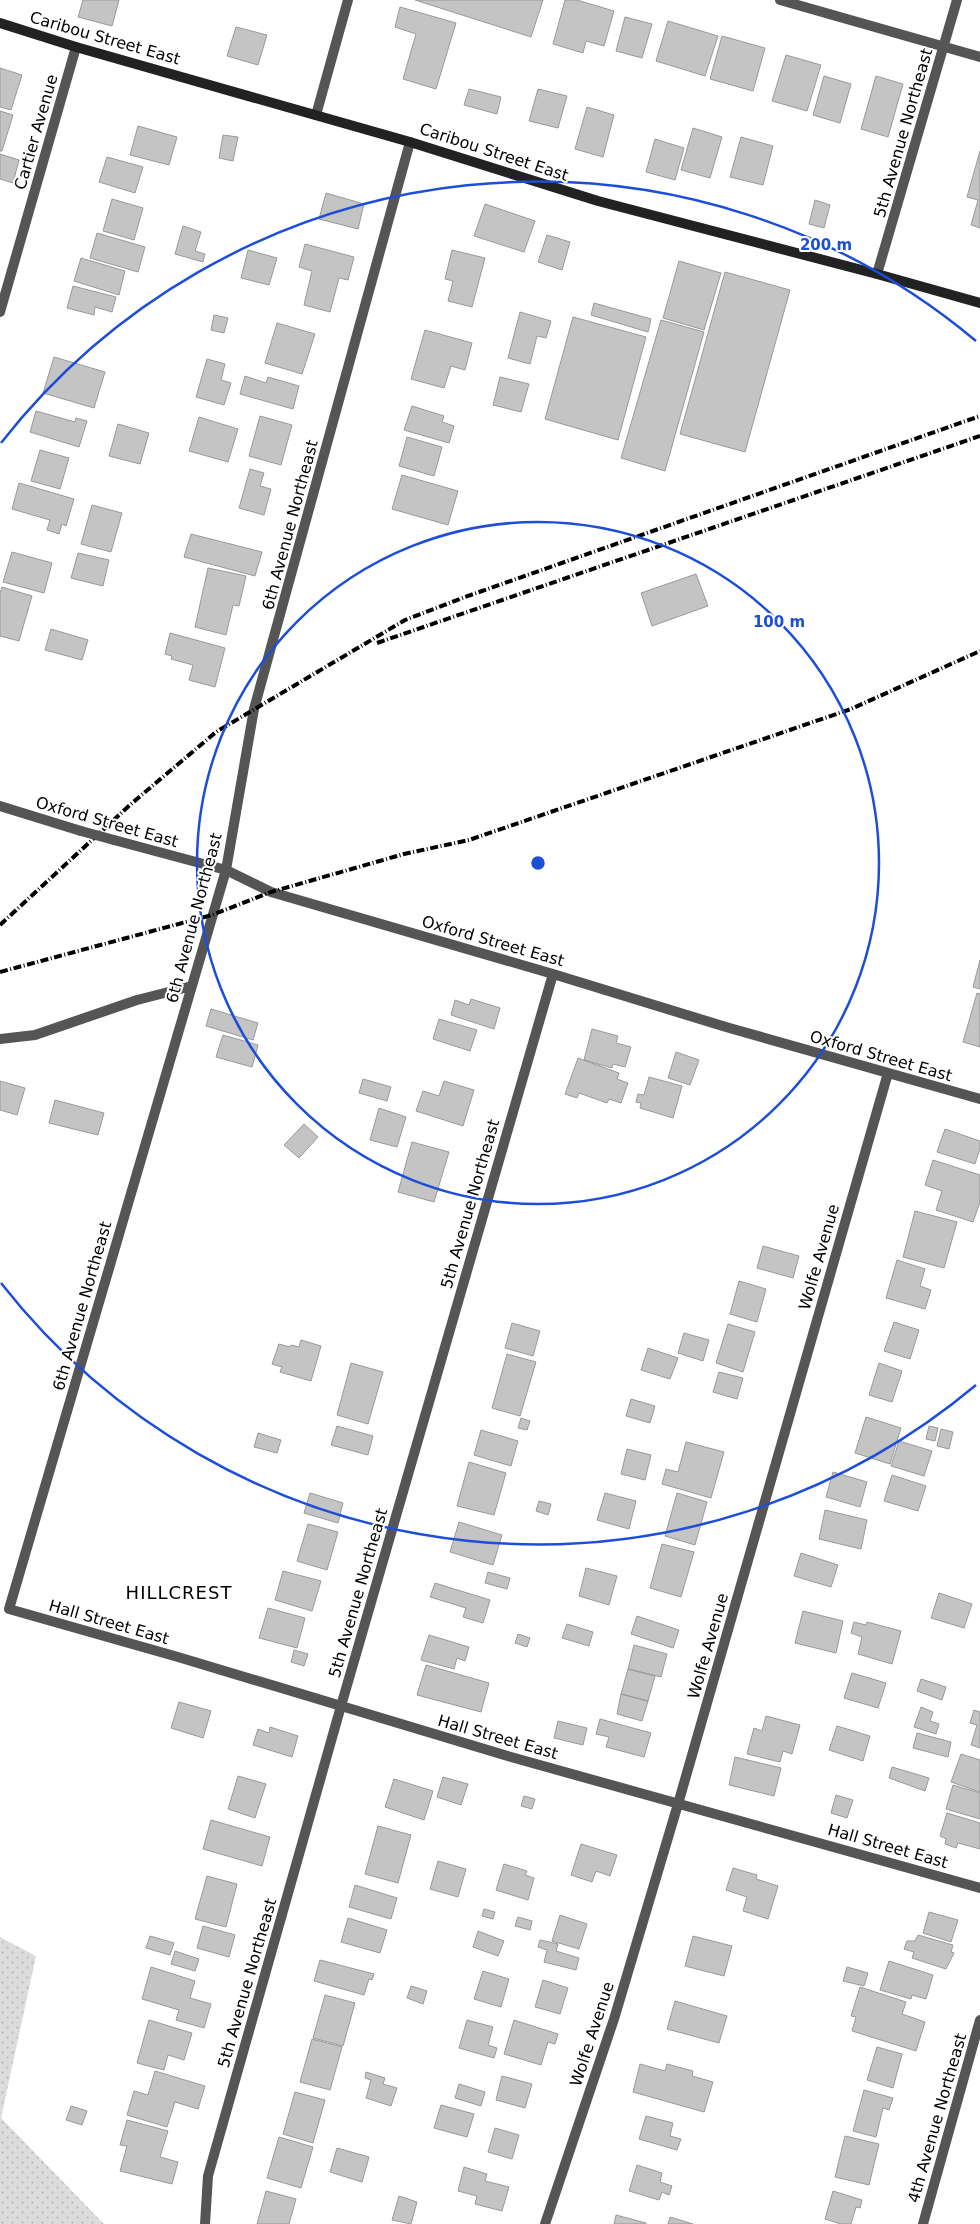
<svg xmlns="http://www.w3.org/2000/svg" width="980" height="2224" font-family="'DejaVu Sans',sans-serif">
	<defs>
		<pattern id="park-dots" width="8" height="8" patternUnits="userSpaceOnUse" patternTransform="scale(1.25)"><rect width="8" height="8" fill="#dcdcdc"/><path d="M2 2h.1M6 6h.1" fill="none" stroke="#bbb" stroke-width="1.8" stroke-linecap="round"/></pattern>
	</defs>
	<rect width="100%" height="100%" fill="#fff"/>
	<path fill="url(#park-dots)" d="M0 1937 36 1956 1 2118 104 2224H0Z"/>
	<path fill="#c4c4c4" stroke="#999" d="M83 0H119L112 26 78 17Z
		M415 0H543L531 37Z
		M565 0H577L614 11 604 46 586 41 583 53 553 44Z
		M400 7 456 23 436 89 403 79 416 34 395 27Z
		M625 17 652 24 642 58 616 51Z
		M668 21 718 36 705 76 656 61Z
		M236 27 267 35 258 65 227 56Z
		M722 36 765 48 753 91 710 79Z
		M786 55 821 65 807 111 772 101Z
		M0 68 22 75 11 110 0 107Z
		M824 76 851 84 840 123 813 115Z
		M876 76 903 84 888 137 861 129Z
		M469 89 501 97 497 114 464 105Z
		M538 89 567 96 558 128 529 121Z
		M587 107 614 115 603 157 575 149Z
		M0 111 13 115 2 151H0Z
		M138 126 177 137 169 165 130 155Z
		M693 128 722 137 710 178 681 170Z
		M223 135 238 137 233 161 219 158Z
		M741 137 773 146 763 185 730 177Z
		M655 139 684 148 675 180 646 172Z
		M980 151V228L971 225 978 200 967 197Z
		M0 154 19 160 13 183 0 179Z
		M107 157 143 167 135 193 99 182Z
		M326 193 364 204 358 229 319 219Z
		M112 199 143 208 134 240 103 231Z
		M815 200 830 205 824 228 809 224Z
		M485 204 535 221 524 252 474 236Z
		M183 226 201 232 195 251 205 254 203 262 175 254Z
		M97 233 145 247 138 272 90 258Z
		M547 235 570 242 562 270 538 262Z
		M305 244 354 257 348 280 339 278 330 312 304 305 312 271 299 267Z
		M248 250 277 258 269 285 241 278Z
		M452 250 485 258 472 307 448 301 453 281 445 279Z
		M81 258 125 271 119 295 74 281Z
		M679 261 721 273 704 330 663 318Z
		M725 272 790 290 745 452 680 434Z
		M73 286 116 297 112 312 95 307 94 315 67 308Z
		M594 303 651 319 648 332 591 315Z
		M520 312 551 321 546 338 537 336 530 364 508 358Z
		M214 315 228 318 224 333 211 330Z
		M573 317 646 337 618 440 545 419Z
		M661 320 704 332 665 471 621 458Z
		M277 323 315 334 302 374 265 363Z
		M425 330 472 343 465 370 451 366 444 388 411 379Z
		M54 357 105 372 94 408 43 393Z
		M207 359 225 364 221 380 231 383 224 405 196 397Z
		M245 376 266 383 268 377 299 386 293 409 240 394Z
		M500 377 529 384 521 412 493 405Z
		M412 406 444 416 442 422 454 426 449 443 404 430Z
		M36 411 75 422 76 418 87 421 79 447 30 432Z
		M260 416 292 425 281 465 249 456Z
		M199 417 238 429 228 462 189 451Z
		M118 424 149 433 140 464 109 456Z
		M407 437 442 447 434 476 399 466Z
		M40 450 69 458 60 489 31 481Z
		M250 469 264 473 260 486 271 489 264 515 239 508Z
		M402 475 458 491 448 525 392 509Z
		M19 483 74 499 66 526 62 524 59 534 47 530 50 520 12 509Z
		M92 505 122 513 111 552 81 544Z
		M191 534 262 552 255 576 184 557Z
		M12 552 52 563 44 593 3 582Z
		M78 553 109 560 103 586 71 578Z
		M208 568 246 576 239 606 233 605 226 635 195 627Z
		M696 574 708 606 652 626 641 593Z
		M2 587 32 596 19 641 0 636V593Z
		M51 629 88 640 82 660 45 650Z
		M170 633 225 648 215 687 189 680 193 665 171 659 172 656 165 654Z
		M980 960V989L973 987Z
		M977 993 980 994V1047L963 1042Z
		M471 999 500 1008 494 1029 451 1015 455 1000 469 1005Z
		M211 1009 258 1023 253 1040 206 1026Z
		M439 1019 477 1030 470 1051 433 1039Z
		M592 1029 618 1036 616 1043 631 1047 625 1067 613 1064 612 1068 584 1060Z
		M223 1035 258 1045 252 1067 216 1057Z
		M676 1052 699 1060 690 1085 668 1078Z
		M578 1058 619 1073 617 1079 628 1083 621 1103 609 1099 607 1103 579 1093 577 1098 565 1094Z
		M649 1077 682 1086 673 1118 640 1108 641 1103 636 1102 638 1094 644 1095Z
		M363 1079 391 1087 387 1101 359 1093Z
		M0 1081 25 1088 17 1115 0 1110Z
		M444 1081 474 1090 463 1126 416 1111 423 1091 439 1096Z
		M55 1100 104 1113 98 1135 49 1123Z
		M379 1108 406 1117 397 1147 370 1140Z
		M304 1124 318 1137 299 1158 284 1145Z
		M945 1129 980 1141V1149L975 1164 937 1152Z
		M412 1142 449 1152 434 1202 398 1192Z
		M933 1160 980 1175V1202L973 1222 936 1210 942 1191 925 1185Z
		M915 1211 957 1222 944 1268 903 1257Z
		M763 1246 799 1256 793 1278 757 1268Z
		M897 1260 925 1269 920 1286 931 1290 925 1309 886 1298Z
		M739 1281 766 1289 757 1322 730 1314Z
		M894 1322 919 1330 910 1359 884 1351Z
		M512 1323 540 1331 533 1356 505 1348Z
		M728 1324 755 1332 743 1372 716 1363Z
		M684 1333 709 1340 703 1361 678 1353Z
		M301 1340 321 1346 311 1381 280 1372 282 1367 272 1364 279 1344 290 1347 291 1345 299 1347Z
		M648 1348 678 1358 670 1379 641 1370Z
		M507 1354 536 1362 520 1416 492 1408Z
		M351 1363 383 1372 368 1424 337 1415Z
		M879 1363 902 1371 892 1402 869 1395Z
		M719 1372 743 1378 737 1399 713 1392Z
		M631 1399 655 1406 650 1423 626 1416Z
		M866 1417 901 1428 890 1464 855 1453Z
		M521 1418 530 1421 527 1430 518 1428Z
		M337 1426 373 1436 368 1455 331 1445Z
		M929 1426 938 1428 935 1441 926 1439Z
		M941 1429 953 1432 949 1449 937 1446Z
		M481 1430 518 1441 511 1466 474 1455Z
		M258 1433 281 1440 277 1453 254 1447Z
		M899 1441 932 1451 924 1476 891 1466Z
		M686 1442 724 1452 711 1498 662 1484 666 1469 678 1472Z
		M627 1449 651 1455 645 1480 621 1474Z
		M469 1462 506 1473 494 1515 457 1506Z
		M833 1472 867 1482 860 1507 826 1497Z
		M892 1475 926 1486 918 1511 884 1501Z
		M310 1493 343 1503 338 1523 304 1513Z
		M605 1493 636 1501 629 1529 597 1520Z
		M677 1493 707 1502 695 1545 665 1536Z
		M539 1501 551 1504 548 1515 536 1511Z
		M825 1510 867 1520 861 1549 819 1539Z
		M459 1522 502 1535 493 1565 450 1552Z
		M308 1524 338 1532 327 1570 297 1561Z
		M662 1544 694 1552 681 1597 650 1588Z
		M801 1553 838 1565 831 1587 794 1576Z
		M586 1568 617 1576 609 1605 579 1596Z
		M283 1571 321 1581 312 1611 275 1600Z
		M488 1572 510 1578 507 1589 485 1583Z
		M435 1583 490 1600 483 1623 463 1617 466 1608 430 1597Z
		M939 1593 972 1604 964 1628 931 1618Z
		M268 1608 305 1618 297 1648 259 1638Z
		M803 1611 843 1621 836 1653 795 1643Z
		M637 1616 679 1630 673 1648 631 1634Z
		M854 1622 866 1625 867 1622 901 1631 892 1664 858 1654 862 1637 851 1633Z
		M567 1624 593 1632 589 1646 562 1638Z
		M518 1634 530 1638 527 1647 515 1643Z
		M429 1635 469 1647 465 1661 457 1658 454 1669 421 1660Z
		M634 1645 667 1654 661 1677 628 1669Z
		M294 1650 308 1654 304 1666 291 1662Z
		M426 1665 489 1683 481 1712 417 1695Z
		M628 1669 655 1676 648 1701 621 1694Z
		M852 1673 886 1683 878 1708 844 1698Z
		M921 1679 946 1687 942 1700 917 1691Z
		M621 1694 648 1701 642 1721 617 1714Z
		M179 1702 211 1711 203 1738 171 1728Z
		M921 1707 933 1712 930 1721 939 1724 936 1734 914 1727Z
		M974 1710 980 1712V1748L971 1745 977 1725 970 1723Z
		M766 1716 800 1725 792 1754 783 1751 780 1762 747 1754 754 1728 762 1731Z
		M600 1719 651 1733 644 1757 606 1747 609 1737 596 1734Z
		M558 1721 587 1728 583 1745 554 1738Z
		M837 1726 870 1736 863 1761 829 1750Z
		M270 1727 298 1736 292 1757 253 1745 258 1729 269 1733Z
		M917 1733 951 1742 948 1757 913 1748Z
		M961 1754 980 1760V1792L951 1782Z
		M735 1757 781 1768 774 1796 729 1785Z
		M892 1767 929 1778 925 1791 889 1778Z
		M238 1776 266 1784 255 1818 228 1809Z
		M443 1777 468 1784 461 1805 437 1797Z
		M394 1779 433 1791 424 1820 385 1807Z
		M953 1785 980 1793V1819L946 1809Z
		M836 1795 853 1800 847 1818 831 1813Z
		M524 1796 535 1799 532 1809 521 1806Z
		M947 1813 980 1823V1849L958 1843 956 1848 945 1844 946 1839 940 1836Z
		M211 1820 270 1837 262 1866 203 1849Z
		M378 1826 411 1835 398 1883 365 1874Z
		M581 1844 617 1855 610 1876 596 1871 592 1882 571 1875Z
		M438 1861 466 1869 458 1897 430 1889Z
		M504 1864 527 1871 525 1875 534 1878 528 1900 496 1890Z
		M733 1868 757 1875 756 1879 778 1886 768 1919 743 1911 747 1897 726 1890Z
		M207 1876 237 1884 226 1927 195 1919Z
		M355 1885 397 1898 391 1919 349 1907Z
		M484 1909 495 1912 493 1919 482 1916Z
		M929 1912 958 1920 951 1942 923 1933Z
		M560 1915 587 1924 579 1949 552 1941Z
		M518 1917 532 1921 530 1930 515 1926Z
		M348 1918 387 1930 380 1953 341 1942Z
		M203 1926 235 1935 229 1957 197 1948Z
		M478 1931 504 1941 498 1956 473 1947Z
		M918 1935 953 1945 951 1952 954 1953 946 1969 912 1958 914 1952 904 1949 907 1941H915Z
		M150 1936 174 1943 170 1955 146 1948Z
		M693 1936 732 1946 724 1976 685 1966Z
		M540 1940 558 1944 556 1951 579 1958 576 1970 544 1962 547 1950 538 1947Z
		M175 1951 199 1959 195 1971 171 1964Z
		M320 1960 374 1974 372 1980 369 1979 364 1995 314 1981Z
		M889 1961 933 1975 926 1999 912 1995 911 1999 880 1990Z
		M151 1967 195 1981 190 1998 211 2004 204 2028 176 2020 179 2010 142 1999Z
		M847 1967 868 1973 864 1986 843 1981Z
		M483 1971 509 1979 501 2007 474 1999Z
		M543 1980 568 1988 560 2014 535 2007Z
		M411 1986 427 1991 423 2004 407 1998Z
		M860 1987 906 2002 902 2014 925 2022 916 2051 852 2031 856 2017 851 2016Z
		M325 1995 355 2003 343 2046 313 2038Z
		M675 2001 727 2016 719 2043 667 2029Z
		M149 2020 192 2033 184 2060 168 2055 164 2070 137 2063Z
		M467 2020 493 2027 488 2045 497 2048 494 2058 459 2048Z
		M514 2020 558 2034 555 2044 548 2042 541 2065 504 2054Z
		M312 2039 342 2047 330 2090 300 2082Z
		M877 2047 902 2054 893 2088 867 2080Z
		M640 2064 665 2071 667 2064 693 2071 692 2076 713 2082 704 2112 633 2092Z
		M155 2071 205 2086 198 2109 175 2102 167 2127 127 2115 134 2091 148 2095Z
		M366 2072 385 2078 383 2084 397 2088 391 2106 366 2098 371 2080 365 2078Z
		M502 2076 532 2084 525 2108 496 2100Z
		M459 2084 485 2092 481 2106 455 2098Z
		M864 2090 893 2098 889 2110 883 2108 876 2137 853 2131Z
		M295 2092 325 2100 313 2143 283 2134Z
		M441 2105 474 2114 467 2137 434 2128Z
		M71 2106 87 2111 82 2125 66 2120Z
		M646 2116 673 2123 670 2136 681 2139 677 2150 639 2139Z
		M127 2120 168 2131 160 2157 178 2162 172 2184 120 2171 127 2146 120 2145Z
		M495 2128 519 2135 512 2159 488 2152Z
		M845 2136 879 2144 869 2185 835 2177Z
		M279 2137 313 2147 301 2188 267 2178Z
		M337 2148 369 2157 362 2182 330 2172Z
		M637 2165 662 2173 660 2182 672 2186 669 2195 662 2192 659 2200 629 2191Z
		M464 2167 487 2174 485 2181 509 2187 502 2211 475 2204 477 2196 458 2191Z
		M266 2191 296 2199 289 2224H257Z
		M833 2191 862 2200 860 2208 856 2207 851 2224H841L825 2219Z
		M399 2196 417 2202 411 2224 392 2220Z
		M616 2215 646 2223V2224H614Z
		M670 2217 693 2224H668Z"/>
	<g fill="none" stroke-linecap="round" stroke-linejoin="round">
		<path stroke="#555" stroke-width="10" d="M780 0 980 57
			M316 115 348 0
			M410 142 254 709 226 870 9 1609 178 1657 511 1757 980 1888
			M877 274 957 0
			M0 312 76 47
			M0 806 81 831
			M114 840 226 870 271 892 553 974 726 1027 980 1099
			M0 1039 35 1035 137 1000 192 986
			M205 2224 208 2176 341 1706 553 974
			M545 2224 614 2019 678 1804 888 1073
			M923 2224 980 2020"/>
		<path stroke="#222" stroke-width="10" d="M0 23 76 47 410 142 598 201 877 274 980 303"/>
		<path stroke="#000" stroke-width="4" stroke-dasharray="8 2.5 1 2.5" stroke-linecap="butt" d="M377 643 980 436
			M0 925 131 804 216 732 405 620 465 597 980 416
			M0 972 212 915 271 892 404 854 469 840 851 709 980 651"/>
		<path stroke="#555" stroke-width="10" d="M81 831 114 840"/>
	</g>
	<g fill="none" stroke="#1d4ed8" stroke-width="2.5">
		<circle cx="538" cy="863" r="341"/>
		<path d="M976 1385A682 682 0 0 1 1 1283M1 443A682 682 0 0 1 976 341"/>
	</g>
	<g text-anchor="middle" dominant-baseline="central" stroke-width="4" stroke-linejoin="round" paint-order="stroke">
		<g font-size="16" fill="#000" stroke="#fff">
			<text transform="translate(105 38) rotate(16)">Caribou Street East</text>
			<text transform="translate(36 132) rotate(-74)">Cartier Avenue</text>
			<text transform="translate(903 133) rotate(-74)">5th Avenue Northeast</text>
			<text transform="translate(494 152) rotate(18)">Caribou Street East</text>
			<text transform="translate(290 525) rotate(-75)">6th Avenue Northeast</text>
			<text transform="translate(107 822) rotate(16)">Oxford Street East</text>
			<text transform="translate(194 918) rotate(-75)">6th Avenue Northeast</text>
			<text transform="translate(493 941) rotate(16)">Oxford Street East</text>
			<text transform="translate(881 1056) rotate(16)">Oxford Street East</text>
			<text transform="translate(470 1204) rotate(-74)">5th Avenue Northeast</text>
			<text transform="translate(819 1257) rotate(-74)">Wolfe Avenue</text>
			<text transform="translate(82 1306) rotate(-74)">6th Avenue Northeast</text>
			<text transform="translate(358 1593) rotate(-74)">5th Avenue Northeast</text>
			<text transform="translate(109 1622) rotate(16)">Hall Street East</text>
			<text transform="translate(708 1646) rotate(-74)">Wolfe Avenue</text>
			<text transform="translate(498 1737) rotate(16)">Hall Street East</text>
			<text transform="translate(888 1846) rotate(16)">Hall Street East</text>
			<text transform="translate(247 1983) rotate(-74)">5th Avenue Northeast</text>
			<text transform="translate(592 2034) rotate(-72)">Wolfe Avenue</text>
			<text transform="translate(937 2118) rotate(-74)">4th Avenue Northeast</text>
		</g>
		<g font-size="18" letter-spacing="1" fill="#000" stroke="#fff">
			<text x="179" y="1592">HILLCREST</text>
		</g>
	</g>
	<circle cx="538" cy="863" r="8" fill="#1d4ed8" stroke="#fff" stroke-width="2.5"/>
	<g font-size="15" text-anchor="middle" font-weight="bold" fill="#1d4ed8" stroke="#fff" stroke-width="4" stroke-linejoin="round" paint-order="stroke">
		<text x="826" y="250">200 m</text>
		<text x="779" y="627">100 m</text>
	</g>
</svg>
